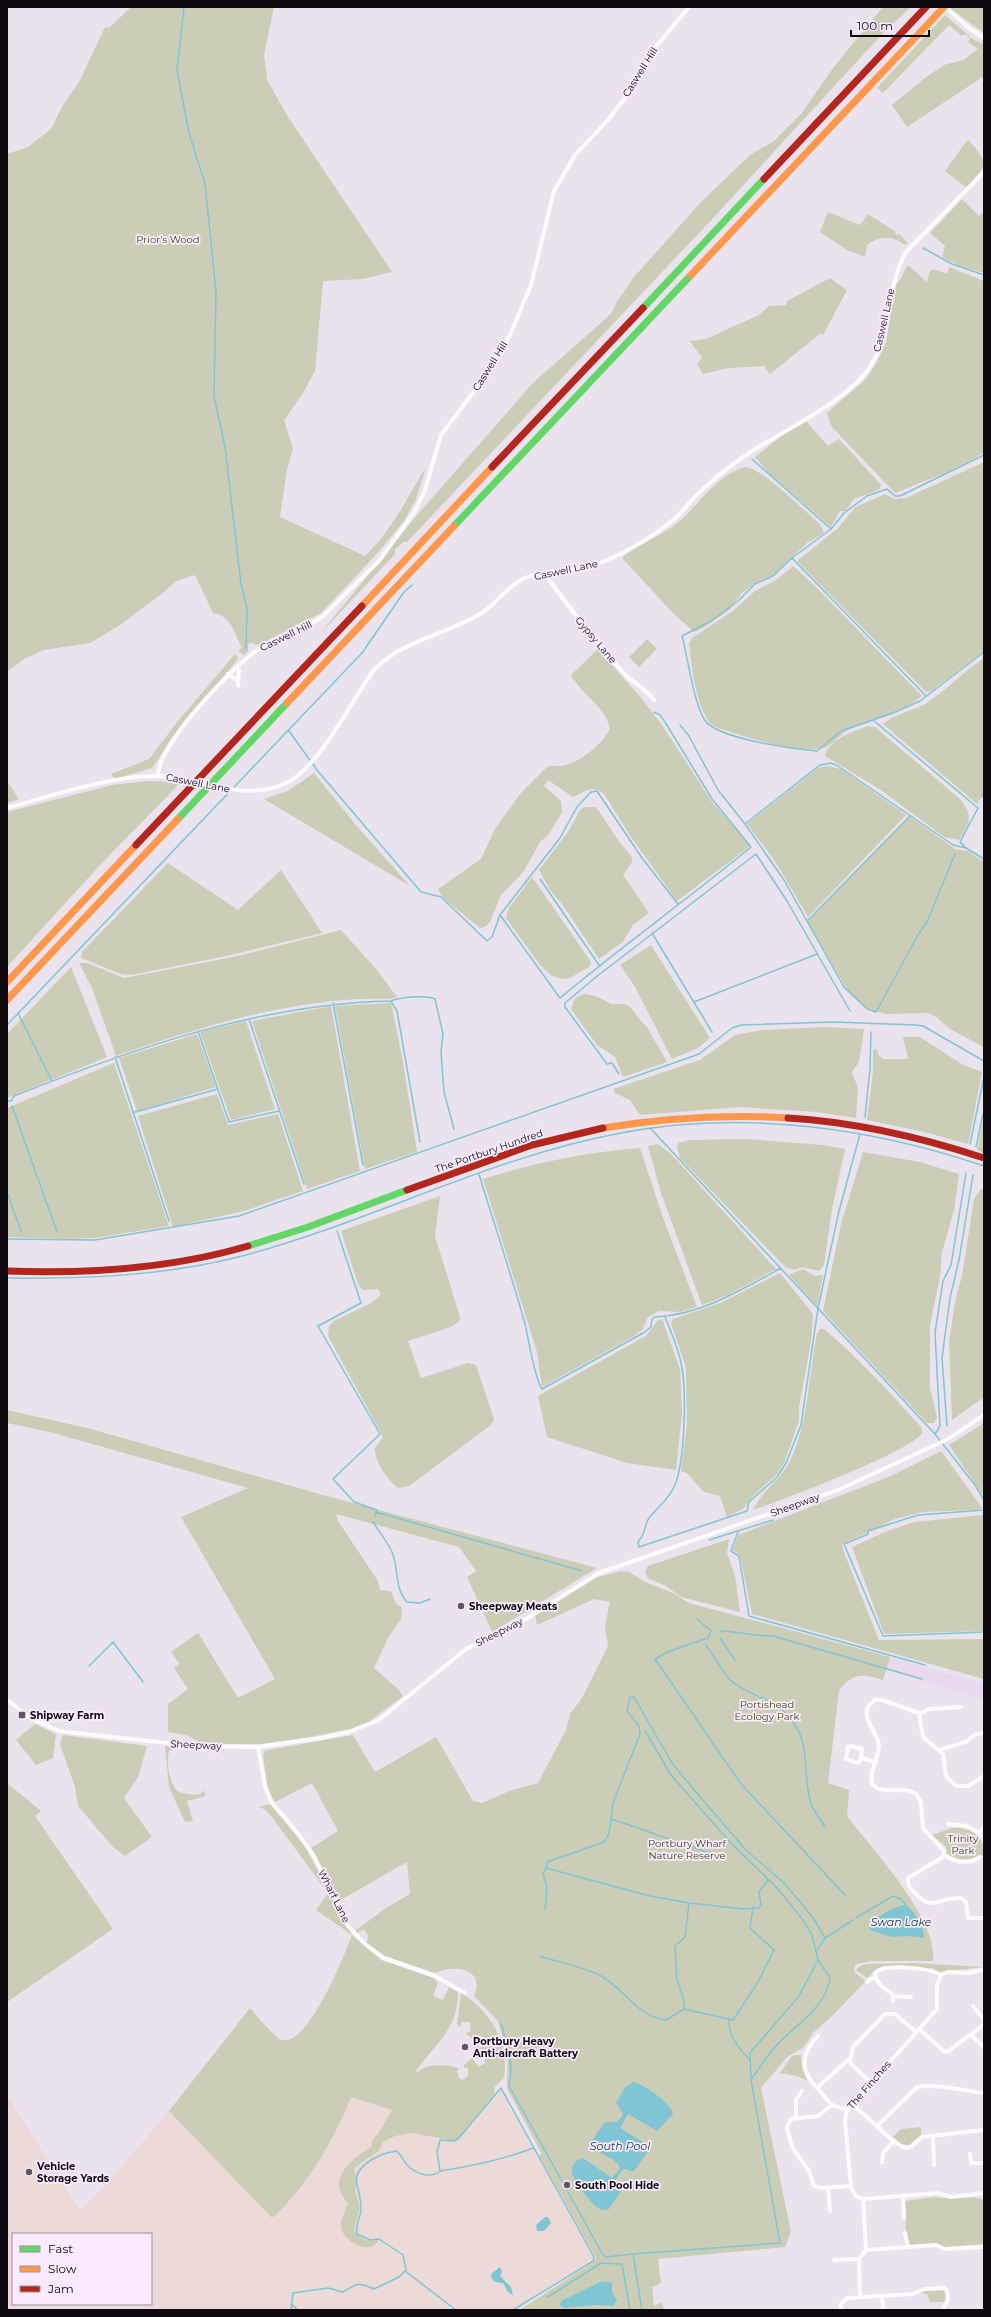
<svg xmlns="http://www.w3.org/2000/svg" width="991" height="2317" font-family="Montserrat,sans-serif">
	<rect width="100%" height="100%" fill="#eae2ec"/>
	<path fill="#e8d9ec" d="M748 1618 984 1684V1699L778 1639Z"/>
	<path fill="#ebdad8" fill-rule="evenodd" d="M501 2090 594 2258 512 2310H7V2095L80 2211 105 2186 169 2111 272 2218 305 2181 332 2141 351 2096 392 2110 380 2131 372 2141V2147L355 2158 345 2169 342 2198 348 2203 341 2227 350 2240 361 2247 378 2240H365L360 2238 354 2230 360 2208 355 2190 357 2181 354 2168 379 2151 383 2142 395 2136 412 2133 429 2136 440 2142 458 2140 470 2128ZM13 2234H151V2304H13Z"/>
	<path fill="#cccdb6" d="M131 7H274L264 55 267 80 288 117 392 272 363 279 323 281 315 371 303 393 284 420 293 449 287 469 280 517 365 556C392 530 407 498 426 467L416 499 404 521 381 549 343 590 321 613 258 645 251 643 248 644V651L244 655 238 651 242 648C234 633 232 616 213 613L195 575 176 581 164 592 120 625 90 643 44 650 24 659 7 672V154L28 147 51 129 62 107 79 82 105 27 109 28Z
		M883 7H911L884 32 715 216 407 542H403L395 550V554L320 634 418 514 534 382 611 314 618 300 634 277 702 201 750 155 774 141 802 113 833 68Z
		M953 7H984V33L951 9Z
		M945 15 974 40 984 44V76L907 127 892 105 926 77 944 65 963 60 978 49 968 42 970 38 965 34 962 36 949 25 883 93 877 88Z
		M968 139C989 165 988 162 967 188L945 171Z
		M962 199 979 216 984 212V273L960 266 942 257 945 246 930 233Z
		M828 212 860 225 868 214 896 232 895 234 897 235 898 233 908 243 905 245C893 236 880 235 867 245L865 257 847 250 820 232Z
		M908 265 927 282 930 271 934 269 947 274 949 267 984 281V452L977 457 945 473 895 493 831 426 827 413 866 379 878 360 886 343 895 285C902 281 903 271 908 265Z
		M830 278 847 290 823 335 820 334 770 374 764 366 729 368 703 374 697 364 702 358 690 341 706 339 759 315 769 306 786 305 787 301Z
		M806 421 828 446 839 439 881 485 879 490 854 499 845 511H840L831 527 768 472 755 457 784 434Z
		M984 462V651L931 691 926 692 797 561 837 529 856 507 885 494 895 499 906 498Z
		M745 467C760 466 806 513 820 524L824 533 807 543 773 575 757 582 742 593 729 610 703 628 694 632 675 615 622 558C636 545 656 538 672 527 698 509 712 477 745 467Z
		M793 566 816 587 922 696C900 713 876 719 850 729 840 733 833 746 823 748 799 755 739 735 715 727 696 714 692 667 689 644L692 638 733 611 755 591 776 580Z
		M647 639 657 649 639 667 629 657Z
		M598 649 642 699 662 725 712 802 749 844V847L677 901 631 837 604 794C591 784 585 792 573 797L548 780 544 786 561 801 562 812 549 834 540 842 524 871 501 895 490 922 485 927 480 928 442 897 438 889 481 859 495 829 521 793 547 767C553 765 560 767 566 765 582 761 602 744 610 729 606 707 582 695 571 675Z
		M235 654 238 658 234 664 177 731 152 768 115 779 111 774 149 759 178 721Z
		M984 658V793L977 804 883 724C891 716 914 710 925 704 947 690 963 672 984 658Z
		M869 726 875 727 960 799C974 817 970 823 959 840L944 837 881 790 825 756C827 740 856 730 869 726Z
		M827 766 841 769 906 815 808 917 775 861 747 824 818 768Z
		M314 773 355 824 410 886 264 799 288 791Z
		M7 781 19 799 7 803Z
		M147 781 181 782 101 864 7 967V812L112 785Z
		M585 807H596L620 843 632 857V862L623 875 649 913 633 925 623 942 599 959 562 904 550 890 539 870 568 832 580 810Z
		M909 816 955 849 968 851 984 862V1047L950 1029 936 1017 928 1013 885 1014 867 1008 850 994 807 922Z
		M168 863 238 910 281 870 322 933 226 956 131 975 121 974 81 958 82 952Z
		M532 877 591 962 589 967 570 978 562 979 552 976 540 965 506 918 509 908Z
		M341 930 377 970 397 997 388 999C302 995 197 1028 116 1056L92 988 79 963H87L124 978 238 956Z
		M651 945 710 1038 698 1048 672 1059 634 985 620 965Z
		M71 967 107 1057 7 1098V1034Z
		M584 994 596 996 611 1004H625L629 1006 648 1029 667 1062 623 1077 615 1057 597 1045 571 1009 575 998Z
		M391 1003 403 1062 417 1152 365 1169 335 1006Z
		M331 1006 360 1171 307 1189 252 1021Z
		M246 1021 275 1109 231 1120 200 1032Z
		M825 1027 864 1029 859 1062 852 1072 858 1088 856 1118 816 1112 740 1107 640 1115 630 1100 615 1093 613 1089 700 1060 735 1035 763 1030Z
		M197 1034 216 1087 137 1111 119 1058Z
		M903 1037H920L963 1065 982 1072 968 1144 924 1132 867 1120 873 1071V1050L877 1049 878 1054 883 1059H908Z
		M114 1063 169 1226 95 1238 56 1239 7 1237V1108Z
		M217 1094 228 1125 278 1114 303 1191 244 1211 173 1227 138 1116Z
		M984 1115V1153L977 1150Z
		M747 1139 822 1145 845 1149 832 1209 824 1265 819 1271 802 1267 794 1270 785 1267 680 1158 677 1147 678 1143 690 1140Z
		M658 1144 671 1154 776 1269 726 1296 702 1305 661 1193 648 1146Z
		M640 1148 662 1215 697 1307 681 1312 659 1311 647 1318 643 1329 634 1336 542 1387 537 1352 483 1179C534 1163 587 1152 640 1148Z
		M863 1152 920 1162 959 1174 954 1210 942 1252 940 1277 930 1325V1388L937 1417 934 1423H927L823 1311 841 1224Z
		M981 1189H984V1397L952 1420 949 1341 956 1297 962 1276 974 1199Z
		M440 1196 435 1236 460 1317 459 1322 451 1327 408 1341 421 1378 468 1363 476 1365 494 1419 491 1425 409 1486 398 1488C388 1481 374 1461 375 1448L383 1437 328 1336 329 1326 334 1321 371 1303 381 1295 378 1289 363 1290 358 1284 341 1231Z
		M803 1269 815 1276 823 1275 817 1306 789 1275Z
		M780 1273 813 1314 811 1342 799 1407V1421L784 1463 777 1474 754 1495 743 1509 727 1517 720 1496 704 1492 687 1473 681 1471 687 1425 686 1368 671 1323 673 1319 720 1303Z
		M662 1319 680 1369 682 1413 676 1470 627 1463 547 1437 538 1396 646 1336 657 1321Z
		M820 1329H824C860 1359 890 1393 921 1427L922 1433C914 1450 778 1502 753 1510 762 1491 781 1479 790 1461 809 1421 808 1377 817 1334Z
		M7 1410 91 1429 323 1495 597 1568 492 1632 467 1577 476 1571 459 1547 336 1514 338 1521 378 1581 380 1590 391 1591 396 1604 402 1607 401 1619 388 1638 374 1668 398 1689 403 1696 370 1721 350 1729 310 1737 261 1744H202L187 1735 168 1732V1704L188 1689 174 1668 180 1664 171 1652 198 1633 238 1698 275 1679 181 1517 248 1488 50 1432 7 1423Z
		M984 1423V1497L949 1445Z
		M941 1451 982 1508 974 1510 923 1512 895 1519 842 1544 843 1550 879 1640 984 1639V1679L752 1614 740 1555 733 1550 738 1535 891 1476Z
		M984 1515V1631L884 1634 852 1547 887 1531 915 1522Z
		M729 1539 727 1553 735 1576 740 1612 681 1597 666 1586 649 1579 645 1573 648 1566Z
		M620 1571 629 1572 645 1582 673 1593 689 1603 890 1657 883 1680C863 1674 852 1672 839 1691L828 1783 849 1790 847 1816C872 1849 939 1920 933 1961H872L856 1964 854 1969 855 1973 866 1981 830 2018 814 2032 803 2048 788 2056 761 2088 791 2232 785 2247 658 2259 661 2283 652 2287 654 2306 662 2302 664 2310H520L593 2262 596 2258 539 2155 542 2154 507 2088 508 2056 498 2021 474 1996C486 1968 454 1964 435 1973L382 1955 367 1943 368 1935 364 1929 357 1933 355 1931 386 1908 410 1894 407 1862 339 1901 311 1848 338 1831 312 1783 275 1802 268 1789 263 1756 265 1751 268 1750 353 1735 375 1772 436 1737 473 1801 482 1803 512 1790 538 1783 566 1730 570 1714 582 1698 608 1646 605 1626 610 1602 594 1599 537 1625 535 1615 596 1578Z
		M35 1724 56 1734 53 1758 36 1765 16 1740Z
		M63 1735 147 1746 138 1777 124 1798 152 1837 125 1856 113 1847 78 1806 75 1787 60 1744Z
		M165 1746 174 1748 169 1751C166 1763 169 1781 177 1791 185 1794 192 1795 201 1794L203 1790 206 1796 187 1801 193 1821 185 1822 169 1787Z
		M7 1783 41 1811 35 1816 113 1929 7 2002Z
		M270 1804 304 1845 352 1935 381 1960 434 1978 438 1983 433 1996 443 2000 449 1987 458 1992C458 2030 435 2044 416 2071L417 2073C425 2062 448 2065 459 2068L457 2071 459 2078 463 2080 468 2076V2068H464V2065L472 2058 479 2067 485 2063V2057L474 2053V2045L477 2044 479 2048 485 2045V2038L481 2036 476 2041 466 2034V2031L467 2033 471 2031 470 2022H462L460 2027 457 2024 461 1993C491 2011 509 2043 504 2078L494 2088 495 2094 459 2138 454 2141 412 2133 395 2136 383 2142 379 2151 354 2168 357 2181 355 2190 360 2208 354 2230C361 2241 367 2241 379 2240 376 2243 374 2246 369 2247 359 2249 342 2238 341 2227 340 2220 346 2210 348 2203 325 2181 351 2158 372 2147V2141L380 2131 392 2110 351 2097C333 2142 308 2185 272 2218L169 2111 250 2008C256 2015 274 2037 282 2040 308 2047 345 1954 352 1935L316 1910 328 1893 271 1816 264 1809 259 1807Z
		M952 1828C969 1827 984 1834 984 1854 971 1861 960 1861 947 1854L946 1847 932 1835Z
		M912 1963 984 1967 939 1972 931 1968 928 1969 884 1966 878 1968 867 1978 856 1970 860 1966 866 1964Z
		M796 2055H801L802 2068 808 2081 797 2076 780 2073 792 2056Z
		M921 2127V2135L909 2145 901 2144 893 2137 901 2129Z
		M935 2197C951 2201 969 2194 984 2200V2244L945 2247 936 2243 909 2245 906 2230 905 2201Z
		M942 2290 946 2292 945 2302H930L927 2294 920 2293 924 2291Z"/>
	<path fill="#7fc5d4" d="M906 1905C914 1910 925 1928 924 1938L906 1936 892 1937 870 1930C871 1918 894 1906 906 1905Z
		M633 2082C644 2084 672 2104 673 2114L657 2131 628 2114 620 2128 646 2144 649 2150 633 2172 626 2169 622 2170 615 2181 623 2188 609 2209 602 2210C593 2207 574 2182 572 2173 571 2168 574 2164 576 2161L583 2158 612 2178 620 2169C618 2156 595 2156 591 2142L604 2123C613 2120 617 2126 623 2114L616 2102 625 2088Z
		M545 2217H548L551 2223 544 2231H537L536 2225Z
		M500 2267 502 2272 500 2276 511 2287 513 2295 508 2292 503 2283C496 2282 491 2282 491 2274Z
		M602 2281 612 2283V2292L617 2300 613 2306 595 2305 564 2308 560 2305 561 2301Z"/>
	<g fill="none" stroke-linecap="round" stroke-linejoin="round">
		<path stroke="#7fc5d4" stroke-width="1.5" d="M184 7 177 70 189 133 205 184 216 291 214 396 225 447 241 584 247 608 246 648
			M923 248 952 264 984 275
			M984 455 900 496H895L887 489 867 496 844 513 831 529 792 558 773 576 755 584 738 601 711 621 682 636C688 658 693 700 704 719 715 739 794 749 817 751L841 731 893 713 920 701 984 652
			M752 459 831 529
			M792 558 926 696
			M873 720 978 808 960 842 966 848
			M680 725 689 736 718 790 745 824 784 880 844 987 867 1009 876 1012 918 935 927 922 955 854
			M289 731 317 770 421 892 441 897 487 941 492 937 500 915 560 998C622 946 688 899 751 847L712 799 665 722 660 715 654 712
			M982 796 984 794
			M745 824 820 765 831 763 838 766 953 845 966 848 984 859
			M540 879 599 965
			M500 915 560 838 577 807 591 792 597 791 642 858 678 904
			M808 920 910 816
			M652 933 712 1032
			M391 1001 397 1011 420 1142
			M694 1002 817 954
			M333 1003 363 1165
			M18 1013 52 1081
			M249 1019 304 1184
			M7 1025 362 653 404 592 412 585
			M198 1031 229 1122 279 1111
			M115 1057 169 1221
			M619 1074 612 1063 607 1064 565 1007V1003L596 977 756 854 787 901 850 1011
			M7 1101H11L14 1096C135 1048 259 1004 391 1001 400 997 426 995 435 999L443 1034 441 1052 444 1092 454 1129
			M12 1106 57 1232
			M135 1112 218 1089
			M865 1117 870 1069 871 1032
			M651 1129 935 1434 975 1485 984 1500
			M970 1144 984 1077
			M976 1147 983 1114
			M479 1174C494 1224 511 1273 525 1324 529 1340 534 1377 542 1389L643 1333 651 1327 652 1319 655 1317C701 1315 741 1290 781 1268
			M7 1192 21 1231
			M337 1231 361 1303 318 1326 380 1434 333 1479 354 1502 377 1510 375 1516
			M7 1239 95 1240 239 1216 699 1054 732 1028 741 1025 833 1022 916 1025 923 1026 984 1061
			M7 1278C86 1279 165 1276 242 1256 371 1222 490 1157 621 1133 742 1110 869 1127 984 1166
			M665 1317C671 1332 678 1347 681 1363 687 1389 685 1460 675 1485 670 1498 658 1507 649 1518 644 1525 647 1532 638 1542L639 1547 747 1511 749 1502 777 1477 786 1463 801 1425 818 1308 839 1211 860 1134
			M947 1426 942 1358 950 1298 959 1260 973 1175
			M935 1434 940 1426 935 1333 943 1281 951 1265 966 1173
			M984 1510 918 1515 868 1531V1534L844 1544 883 1636 984 1632
			M376 1512 582 1571
			M373 1522C379 1532 387 1541 392 1552 399 1568 394 1588 407 1602L420 1603 430 1599
			M738 1532 731 1551 739 1556 749 1616 925 1665
			M709 1540 773 1520
			M697 1619 711 1631 708 1638 667 1652 655 1659 741 1784 846 1896
			M720 1631C739 1632 755 1636 773 1636L922 1679
			M720 1638 735 1660
			M706 1645C714 1656 725 1678 735 1684 756 1698 781 1702 795 1725 810 1748 803 1775 810 1800 812 1810 820 1818 825 1827
			M89 1666 113 1642 143 1682
			M645 1731 671 1775 729 1841 778 1889 803 1920 812 1935 818 1960 830 1978C826 2009 794 2025 775 2047 766 2057 759 2069 751 2080
			M612 1819 712 1854
			M689 1903 650 1896 546 1868 547 1862 604 1842 609 1834 613 1803 640 1734 639 1726 627 1711 630 1697H634L672 1763 690 1785 745 1849 785 1884 801 1903 814 1919 825 1938
			M753 1907 750 1928 774 1950 758 1982 733 2020 684 2009V2001L677 1980 675 1946 685 1937 689 1903 744 1909 759 1908 761 1904 759 1892 768 1880
			M545 1910 547 1888 543 1874 546 1868
			M856 1918 893 1896 901 1899 906 1905
			M817 1950 825 1938 853 1920
			M540 1956C560 1963 583 1966 601 1976 625 1989 636 2016 666 2020L684 2009
			M729 2020C728 2035 738 2048 749 2059
			M501 2024C508 2048 514 2061 509 2086L603 2255 607 2257 633 2254
			M440 2171 437 2152 440 2140 454 2141 459 2138 501 2088 594 2257 593 2261 513 2310
			M405 2271 456 2310
			M548 2297 601 2263 622 2264 630 2310
			M291 2304 298 2310
			M291 2310 293 2293 328 2288 343 2292C357 2283 359 2282 374 2289L399 2277 406 2270 403 2255 379 2239 370 2240 357 2234C355 2225 360 2219 361 2210 362 2187 345 2177 371 2160 379 2155 388 2152 397 2151 402 2156 404 2162 408 2166 417 2174 431 2179 440 2171 472 2166 503 2160 533 2148
			M642 2310 633 2254 780 2243 751 2080 750 2053 799 1996 818 1960"/>
		<path stroke="#fcfbfc" stroke-width="4" d="M945 7 969 28 984 38
			M545 574C569 607 593 639 621 670 631 682 645 688 654 700
			M228 674 238 681
			M238 686 239 670
			M158 776C157 745 235 663 262 647 281 635 303 630 322 617L379 561 415 511 425 490 441 435 484 378 510 335 531 285 554 191 575 155 609 119 630 91 653 50 689 7
			M7 808C52 796 124 771 169 777 209 782 251 803 290 781 321 763 351 702 373 671 404 638 450 635 486 610 498 601 510 584 525 578 550 568 580 572 605 561 628 551 654 536 673 520 683 512 690 501 700 492 712 480 725 470 739 460 775 434 842 405 868 370 893 336 885 289 906 252L984 172
			M7 1700 31 1718 59 1731 194 1746 258 1747 321 1738 349 1732 379 1720 466 1649 526 1619 599 1573 838 1490 948 1439 984 1415
			M920 1714 929 1709 961 1707
			M258 1747 265 1786 271 1802 297 1832 314 1856 348 1926 365 1944 384 1958 435 1976 465 1993
			M939 1750 966 1742 976 1734 984 1733
			M861 1758 858 1763 846 1759 848 1747 851 1746 862 1749 861 1758 876 1762
			M984 1776 968 1786H956L946 1776 943 1754 923 1737 919 1713 882 1700H875C854 1714 879 1732 879 1746 878 1758 869 1773 872 1784 884 1797 904 1784 917 1795L921 1803 923 1828 944 1851 943 1857 908 1878C907 1884 910 1888 914 1892 933 1914 940 1896 961 1898L966 1902 968 1918H984
			M948 1824 967 1826 979 1833
			M984 1828 979 1833 984 1841
			M944 1855C956 1863 968 1865 980 1857
			M867 1982 876 1976
			M894 1996 911 1997
			M893 2001V1995C885 1988 876 1985 875 1973 885 1963 929 1968 941 1975
			M973 2006 984 2020
			M919 2029 945 2052 949 2051 969 2035 972 2036 984 2047
			M971 2035 984 2024
			M870 2082 850 2063 853 2047 885 2014H895L916 2032
			M817 2088C799 2069 801 2054 818 2036
			M851 2103 892 2140 904 2148 911 2147 922 2137 984 2130
			M832 2105 818 2116 791 2119 787 2128 792 2147 809 2171 814 2186 821 2188 851 2186
			M847 2110 832 2105 817 2088 849 2059
			M796 2118V2100L802 2091
			M877 2126 917 2087C937 2083 964 2091 984 2093
			M933 2136 934 2165
			M970 2154 971 2163H984
			M882 2162 883 2153 894 2141
			M828 2188 830 2211
			M903 2195 904 2218
			M863 2199 938 2193 951 2197 984 2193
			M905 2233 908 2247
			M866 2250 863 2199 855 2196 851 2186 845 2121 847 2110 937 2009V1985L941 1975 948 1972 967 1973 984 1970
			M834 2260 859 2259
			M882 2296 883 2310
			M860 2297 859 2259 866 2250 936 2245 944 2249 984 2247
			M841 2310V2304L847 2298 913 2294 924 2289 945 2288C951 2296 947 2302 943 2310"/>
		<path stroke="#63d668" stroke-width="7" d="M643 308 764 179
			M454 526 691 275
			M178 819 287 703
			M248 1246 308 1227 407 1190"/>
		<path stroke="#ff974d" stroke-width="7" d="M691 275 944 7
			M362 606 492 467
			M287 703 454 526
			M7 982 136 845
			M7 1000 178 819
			M603 1128C664 1118 726 1114 788 1118"/>
		<path stroke="#b3261e" stroke-width="7" d="M764 179 926 7
			M492 467 643 308
			M136 845 362 606
			M788 1118C856 1122 920 1137 984 1158
			M407 1190 532 1145 603 1128
			M7 1271C88 1274 170 1269 248 1246"/>
	</g>
	<g fill="#5c565d" stroke="#faeafe" stroke-width="1.5">
		<circle cx="461" cy="1606" r="4"/>
		<rect x="18" y="1711" width="8" height="8" rx="2"/>
		<circle cx="465" cy="2047" r="4"/>
		<circle cx="29" cy="2172" r="4"/>
		<circle cx="567" cy="2185" r="4"/>
	</g>
	<g text-anchor="middle" dominant-baseline="central" stroke-width="3.5" stroke-linejoin="round" paint-order="stroke">
		<g font-size="10" fill="#0f0a10" stroke="#faeafe">
			<text transform="translate(640 72) rotate(-58)">Caswell Hill</text>
			<text transform="translate(884 320) rotate(-77)">Caswell Lane</text>
			<text transform="translate(490 366) rotate(-58)">Caswell Hill</text>
			<text transform="translate(566 570) rotate(-12)">Caswell Lane</text>
			<text transform="translate(286 636) rotate(-26)">Caswell Hill</text>
			<text transform="translate(596 640) rotate(50)">Gypsy Lane</text>
			<text transform="translate(198 783) rotate(11)">Caswell Lane</text>
			<text transform="translate(489 1151) rotate(-19)">The Portbury Hundred</text>
			<text transform="translate(795 1505) rotate(-20)">Sheepway</text>
			<text transform="translate(499 1632) rotate(-27)">Sheepway</text>
			<text transform="translate(196 1745) rotate(3)">Sheepway</text>
			<text transform="translate(334 1896) rotate(63)">Wharf Lane</text>
			<text transform="translate(869 2085) rotate(-49)">The Finches</text>
		</g>
		<g font-size="10" fill="#3e4308" stroke="#faeafe">
			<text x="168" y="239">Prior's Wood</text>
			<text x="767" y="1704">Portishead<tspan x="767" dy="12">Ecology Park</tspan></text>
			<text x="963" y="1838">Trinity<tspan x="963" dy="12">Park</tspan></text>
			<text x="687" y="1843">Portbury Wharf<tspan x="687" dy="12">Nature Reserve</tspan></text>
		</g>
		<g font-size="10" font-weight="bold" fill="#0f0a10" stroke="#faeafe" text-anchor="start">
			<text x="469" y="1606">Sheepway Meats</text>
			<text x="30" y="1715">Shipway Farm</text>
			<text x="473" y="2041">Portbury Heavy<tspan x="473" dy="12">Anti-aircraft Battery</tspan></text>
			<text x="37" y="2166">Vehicle<tspan x="37" dy="12">Storage Yards</tspan></text>
			<text x="575" y="2185">South Pool Hide</text>
		</g>
		<g font-size="11" font-style="italic" fill="#16454c" stroke="#faeafe">
			<text x="901" y="1922">Swan Lake</text>
			<text x="620" y="2146">South Pool</text>
		</g>
	</g>
	<rect width="991" height="2317" fill="none" stroke="#0f0a10" stroke-width="16"/>
	<rect x="12" y="2233" width="140" height="72" fill="#faeafe" stroke="#9c909f"/>
	<rect x="20" y="2246" width="20" height="6" fill="#63d668" stroke="#9c909f"/>
	<text x="48" y="2253" font-size="12" fill="#0f0a10">Fast</text>
	<rect x="20" y="2266" width="20" height="6" fill="#ff974d" stroke="#9c909f"/>
	<text x="48" y="2273" font-size="12" fill="#0f0a10">Slow</text>
	<rect x="20" y="2286" width="20" height="6" fill="#b3261e" stroke="#9c909f"/>
	<text x="48" y="2293" font-size="12" fill="#0f0a10">Jam</text>
	<path d="M851 30v6h78v-6" fill="none" stroke="#0f0a10" stroke-width="2"/>
	<text x="857" y="30" font-size="12" fill="#0f0a10" stroke="#faeafe" stroke-width="3" paint-order="stroke">100 m</text>
</svg>
